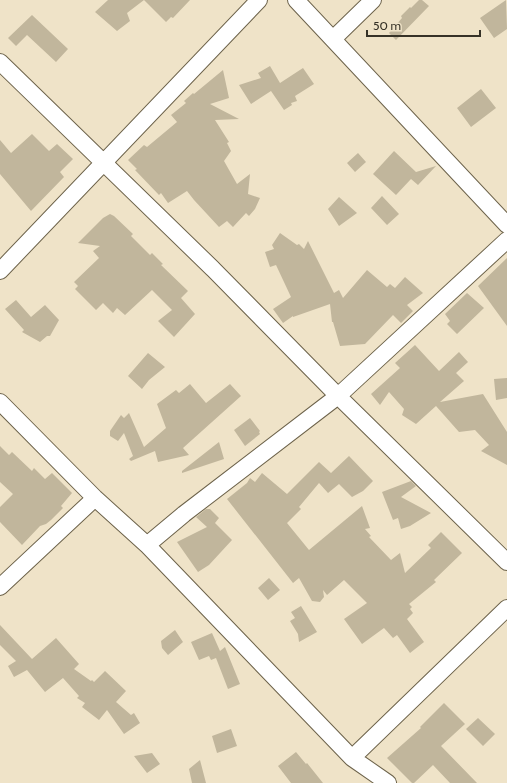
<svg xmlns="http://www.w3.org/2000/svg" width="507" height="783" font-family="Cabin,sans-serif">
	<rect width="100%" height="100%" fill="#efe3c8"/>
	<path fill="#c1b69c" d="M108 0H190L173 18 171 17 166 22 144 0 127 13 130 21 117 31 95 12Z
		M419 0H422L429 6 396 40 389 33 402 18 401 16 410 7 411 8Z
		M506 0 507 29 494 38 480 18Z
		M32 15 68 49 56 62 27 35 16 46 8 38Z
		M270 66 280 83 303 68 314 84 295 96 297 101 291 103 292 105 284 110 271 91 251 104 239 85 261 78 258 73Z
		M223 70 229 98 210 104 239 119 215 120 229 142 227 143 231 151 224 161 237 184 250 174 248 194 260 198 255 209 249 216 246 213 233 227 227 221 219 227 194 200 187 191 168 203 161 193 159 195 135 170 137 169 128 160 144 145 147 147 177 122 171 115 186 103 184 101 193 93 194 94Z
		M481 89 496 108 471 127 457 108Z
		M32 134 49 151 57 144 73 159 60 172 64 177 31 211 0 174V140L11 153Z
		M394 151 416 172 436 166 418 185 411 179 396 195 373 174Z
		M358 153 366 162 355 172 347 163Z
		M382 196 399 214 387 225 371 208Z
		M339 197 357 213 339 226 328 209Z
		M110 214 114 216 133 234 131 236 150 255 152 253 163 264 161 265 188 291 181 298 195 314 174 337 158 321 172 310 152 290 125 315 117 308 113 313 103 303 96 310 75 289 78 286 74 282 99 258 93 251 100 246 78 243 103 218Z
		M280 233 297 245 299 244 304 249 308 241 334 293 339 290 343 298 367 270 387 287 390 284 395 288 405 277 423 293 407 305 413 311 401 323 393 315 365 344 340 346 333 322H332L330 304 293 317V316L283 323 273 309 291 297 276 265 270 267 265 252 274 249 272 245Z
		M507 258V326L478 286Z
		M467 293 484 308 457 334 447 324 450 321 445 314Z
		M16 300 31 317 45 305 59 320 50 336H47L40 342 22 332 24 330 5 309Z
		M415 345 439 371 459 352 468 362 456 373 464 381 440 402 483 394 507 432V465L481 451 489 445 475 430 459 432 436 406 416 424 402 415 404 409 389 392 380 405 371 394 400 368 395 363Z
		M148 353 165 367 149 380 142 389 128 376Z
		M507 378V398L496 400 494 379Z
		M190 384 206 403 230 384 241 396 183 448 189 455 158 462 155 451 131 461 129 459 133 456 124 433 118 441 110 436V431L121 415 124 418 129 413 144 447 166 428 157 404 176 390 179 393Z
		M250 418 260 431 259 432 260 434 245 446 234 430Z
		M219 442 224 459 182 473V471Z
		M0 446 9 455 12 452 32 471 34 468 45 479 52 473 72 493 61 506 63 508 51 520 46 524 40 526 22 545 0 522V507L13 494 0 482Z
		M349 456 373 481 363 491 352 497 339 484 328 493 319 483 299 507 301 509 287 523 309 550 362 506 370 528 365 529 371 536 369 537 391 560 400 553 405 573 431 548 428 545 441 532 462 553 434 580 436 582 409 604 412 607 410 609 413 613 407 619 424 642 410 653 397 635 393 638 384 628 362 644 344 619 367 603 344 580 327 595 323 590 324 597 320 602 312 601 299 578 293 583 227 499 247 483 250 478 255 482 262 473 287 494 319 462 331 473Z
		M411 481 416 486 401 497 431 513 410 526 401 529 398 518 393 520 382 492Z
		M206 509H210L219 518 215 523 232 540 209 565 198 572 177 542 207 527 196 517Z
		M269 578 280 590 268 600 258 588Z
		M301 606 317 632 299 642 298 634 290 621 295 618 291 612Z
		M0 625 32 659 56 638 79 664 74 669 91 681 92 680 94 682 105 671 126 691 116 702 131 715 134 713 140 723 124 734 107 710 99 720 82 707 85 703 77 698 79 696 63 678 45 692 27 670 14 677 8 666 16 661 0 645Z
		M175 630 183 642 168 655 162 648 161 641Z
		M212 633 220 651 225 647 240 684 228 689 216 658 211 660 209 656 199 660 191 642Z
		M444 703 465 724 441 746 477 783H450L433 765 414 783H412L387 758 421 728 420 727Z
		M478 718 495 734 483 746 466 729Z
		M231 729 237 746 217 753 212 736Z
		M296 752 306 764 307 763 323 783H291L278 766Z
		M152 753 160 764 147 773 134 756Z
		M200 760 206 783H192L189 769Z"/>
	<g fill="none" stroke-linecap="round" stroke-linejoin="round">
		<g stroke="#6c624a" stroke-width="18">
			<path id="minor" d="M296 0 507 225
				M333 39 373 0
				M0 62 213 269 338 396 507 562
				M0 271 259 0
				M0 402 95 498 147 545 352 758 388 783
				M147 545 184 514 338 396 507 240
				M0 587 95 498
				M352 758 507 608"/>
		</g>
		<use href="#minor" stroke="#fff" stroke-width="16"/>
	</g>
	<path d="M367 30v6h113v-6" fill="none" stroke="#363227" stroke-width="2"/>
	<text x="373" y="30" font-size="12" fill="#363227" stroke="#efe3c8" stroke-width="3" paint-order="stroke">50 m</text>
</svg>
